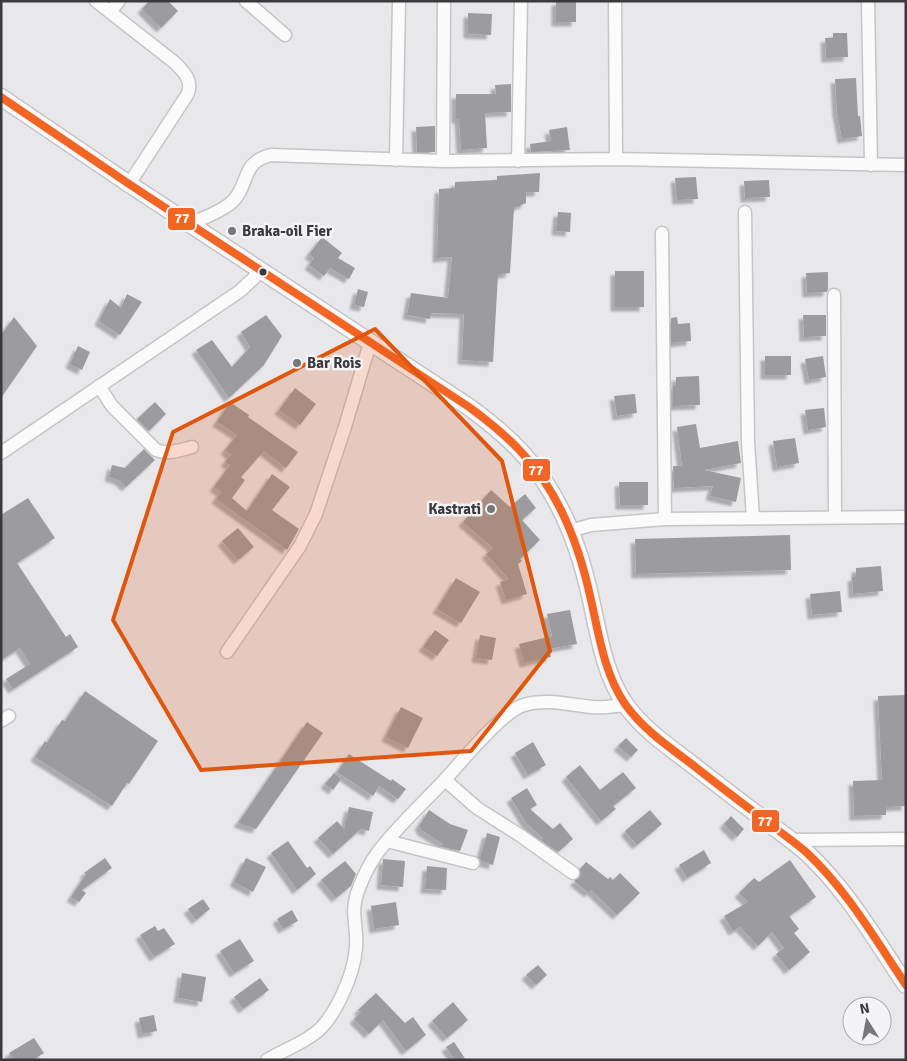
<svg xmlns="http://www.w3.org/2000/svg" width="907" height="1061" font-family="Signika,sans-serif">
	<defs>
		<filter id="shadow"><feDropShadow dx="-4.5" dy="4.5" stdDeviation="1" flood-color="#0004"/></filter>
	</defs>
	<rect width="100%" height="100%" fill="#e8e7ea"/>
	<path fill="#9c9b9e" filter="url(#shadow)" d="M149 1H168L178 11 161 28 142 9Z
		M556 1H576V22H556Z
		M468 13 492 14 491 35 468 34Z
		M833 33H847L848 57 826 58 825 38H833Z
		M856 78 858 116H860L862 136 842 139 837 112 835 79Z
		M511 84V112L485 113 487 148 461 150 459 119H456V94H496L495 85Z
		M435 126V152H417L416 127Z
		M567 127 570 150 531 152 530 144 551 141 549 130Z
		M540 173 539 192H526V203L514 208 510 273 498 275 493 362 462 360 464 314 431 313 430 319 407 315 411 293 448 298 452 257 437 258 439 189 455 188V182L497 180V176Z
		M696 177 698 199 677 200 675 178Z
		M769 180 770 197 745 198 744 181Z
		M558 212 571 213 570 232 556 231Z
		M322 237 342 253 338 258 355 268 349 279 330 268 324 276 309 265 314 258 309 254Z
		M615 271H644V307H615Z
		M828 272V289L827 292 807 293 806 273Z
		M358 289 368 292 364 307 354 305Z
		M127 294 142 302 120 335 99 321 110 299 121 308Z
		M266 315 282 336 264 365 229 398 196 350 212 340 232 367 250 347 241 332Z
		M803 315H826V336L804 337Z
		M14 317 37 346 1 398V335Z
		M677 317 678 324 690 323 691 341 671 343V318Z
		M78 346 90 352 82 370 70 364Z
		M765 356H791V375H765Z
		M823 356 826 377 809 380 805 359Z
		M699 376 700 405 673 406V386L676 385V377Z
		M295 388 316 404 300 425 279 410Z
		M635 394 637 413 617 416 614 396Z
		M155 402 166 414 149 431 137 419Z
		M230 402 249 415 248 417 298 452 286 468 264 451 241 477 245 480 232 498 247 511 272 474 290 487 272 510 299 529 287 550 216 499 221 492 214 487 230 465 225 462 231 455 225 450 237 435 217 422Z
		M824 408 826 427 808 430 805 410Z
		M696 424 700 448 738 441 741 463 704 470 741 478 736 502 710 496 713 486 674 488 673 466H682L677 427Z
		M795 438 799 463 777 467 773 441Z
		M144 449 155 460 126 487 119 480 109 477 112 465 125 468Z
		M619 482H648V505H620Z
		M491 490 510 507 525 494 536 508 522 520 540 540 520 559 522 561 518 564 527 594 506 600 500 582 509 579 486 554 493 548 463 522Z
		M28 498 55 538 17 563 66 637 70 634 78 647 13 689 6 679 30 664 20 648 1 660V515Z
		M238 528 254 547 238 560 222 541Z
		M790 535 791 570 636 574 635 539Z
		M881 566 883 591 853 594 852 577 856 576V568Z
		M456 578 480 592 461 623 437 609Z
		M840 591 842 612 812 615 810 594Z
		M570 610 577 644 549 649 551 657 524 663 519 644 552 636 547 614Z
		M435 630 449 640 437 656 423 647Z
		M480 635 496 638 492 660 476 658Z
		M85 691 158 741 129 784 127 783 112 806 35 757 45 741 47 743 62 720 65 721Z
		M906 695V806L886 807V815L854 816 853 781 882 780 878 696Z
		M401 707 423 718 408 748 386 737Z
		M307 722 323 733 256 829 238 823Z
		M626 738 638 750 631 757 618 746Z
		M533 742 546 765 528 775 515 753Z
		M349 754 391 781 392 779 406 789 398 799 379 786 373 796 337 772Z
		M580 765 600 790 623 772 636 788 613 806 616 809 601 821 566 777Z
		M334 773 341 779 333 790 325 784Z
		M527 788 537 805 530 809 553 829 560 823 573 839 558 852 542 841 541 839 543 838 526 823 511 798Z
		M349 807 373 812 369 831 361 829 333 854 318 838 337 821 344 829Z
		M429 810 450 824 468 830 460 851 443 847V844L421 830V828L419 826Z
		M650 810 662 824 637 845 625 831Z
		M731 816 744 829 737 837 724 824Z
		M487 833 500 837 493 865 481 861 480 858Z
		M288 841 307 868 310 866 316 874 297 890 271 853Z
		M704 850 711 863 687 878 679 865Z
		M105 858 112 868 82 890 86 893 79 902 71 897 86 874 84 873Z
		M246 858 266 867 253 892 234 882Z
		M383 859 405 861 403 887 381 885Z
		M790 860 816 897 789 916 799 929 794 933 810 952 789 970 776 954 784 948 772 932 758 946 740 927 733 931 724 916 748 902 739 893 754 878 759 882Z
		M345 861 356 874 351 886 336 898 321 880Z
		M586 862 608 879 610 877 613 880 620 873 640 893 617 915 591 890 589 893 574 881 580 877V869Z
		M427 866 447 868 446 890 425 889Z
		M203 899 210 909 196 920 188 909Z
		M396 902 399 925 374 929 371 906Z
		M292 910 298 921 283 929 277 919Z
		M155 926 158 931 164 928 175 944 154 957 140 935Z
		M240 939 254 961 234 973 220 951Z
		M538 965 547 975 536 985 526 975Z
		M182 973 206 977 202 1002 178 998Z
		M260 978 269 990 243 1009 234 997Z
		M376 993 405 1023 413 1017 426 1035 406 1051 383 1020 369 1034 354 1019 361 1012 358 1010Z
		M453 1002 468 1020 447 1038 432 1021Z
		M154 1015 157 1031 142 1034 139 1018Z
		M34 1038 44 1053 33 1060H13L9 1053Z
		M454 1042 466 1060H455L446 1047Z"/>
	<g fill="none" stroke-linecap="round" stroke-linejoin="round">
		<g stroke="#c5c4c6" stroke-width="15">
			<path id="minor" d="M96 1 174 62C184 72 194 81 187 95L129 184
				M246 1 285 35
				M615 1 616 159
				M868 1 871 165
				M110 12 119 1
				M396 160 399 1
				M443 161 444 1
				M518 161 521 1
				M745 212 748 442 753 518
				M189 224C203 218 219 213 231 203 250 186 240 162 271 155L443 161 616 159 906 165
				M662 233 665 519
				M834 295 835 517
				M99 386 112 406 156 450C168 455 180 450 192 447
				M1 453 240 291 254 278 259 269
				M570 531 591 525 665 519 906 517
				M227 652 300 546 316 514 344 430 370 343
				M1 721 9 716
				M445 780 477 808 521 836 573 873
				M791 840 906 839
				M387 841 473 863
				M267 1060C282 1051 299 1045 314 1034 335 1019 354 974 356 948 358 925 349 912 359 888 364 875 370 863 378 852 397 827 419 807 440 785 458 766 502 711 524 705 546 698 570 705 592 707 603 708 614 706 626 705"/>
		</g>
		<g stroke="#c5c4c6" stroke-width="19">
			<path id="major" d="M1 97 129 184 469 407C488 421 507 436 523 454 560 494 580 548 591 600 599 635 604 673 625 704 641 727 666 745 689 762 712 780 735 798 758 815 774 828 791 839 806 852 847 890 875 939 906 985"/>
		</g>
		<use href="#minor" stroke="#fcfbfc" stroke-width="12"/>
		<use href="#major" stroke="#fcfbfc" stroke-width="16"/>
		<g stroke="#f4f3f8" stroke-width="11">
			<path id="bus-1" d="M1 97 129 184 469 407C488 421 507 436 523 454 560 494 580 548 591 600 599 635 604 673 625 704 641 727 666 745 689 762 712 780 735 798 758 815 774 828 791 839 806 852 847 890 875 939 906 985"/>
		</g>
		<use href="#bus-1" stroke="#f26522" stroke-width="8"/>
	</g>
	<path fill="#df570e" fill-opacity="0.2" stroke="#df570e" stroke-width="4" stroke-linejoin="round" d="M375 329 502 461 550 651 471 751 201 770 113 620 173 432Z"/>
	<g fill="#777678" stroke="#f4f3f8" stroke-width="2">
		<circle cx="232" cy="231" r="5"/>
		<circle cx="297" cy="363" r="5"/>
		<circle cx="491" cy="509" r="5"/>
	</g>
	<circle fill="#3a393b" stroke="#f4f3f8" stroke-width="2" cx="263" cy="272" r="4.5"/>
	<g text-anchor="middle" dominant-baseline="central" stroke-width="5" stroke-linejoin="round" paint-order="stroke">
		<g font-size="15" font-weight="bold" fill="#3a393b" stroke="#f4f3f8" text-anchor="start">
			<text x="242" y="231">Braka-oil Fier</text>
			<text x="307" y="363">Bar Rois</text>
			<text x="481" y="509" text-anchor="end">Kastrati</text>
		</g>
	</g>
	<g stroke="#f4f3f8" stroke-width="2">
		<rect x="167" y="207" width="29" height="24" rx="5" fill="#f26522"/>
		<rect x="522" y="458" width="29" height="24" rx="5" fill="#f26522"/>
		<rect x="751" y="809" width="29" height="24" rx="5" fill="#f26522"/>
	</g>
	<g font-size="14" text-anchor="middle" font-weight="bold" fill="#fff">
		<text x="182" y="223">77</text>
		<text x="536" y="475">77</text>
		<text x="765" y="826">77</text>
	</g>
	<rect width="907" height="1061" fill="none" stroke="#3a393b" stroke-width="5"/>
	<g transform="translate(867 1021) rotate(349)"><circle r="24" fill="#f4f3f8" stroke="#aaa9ac"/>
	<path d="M0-4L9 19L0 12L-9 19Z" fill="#777678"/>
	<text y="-8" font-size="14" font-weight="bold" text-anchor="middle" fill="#3a393b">N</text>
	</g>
</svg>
